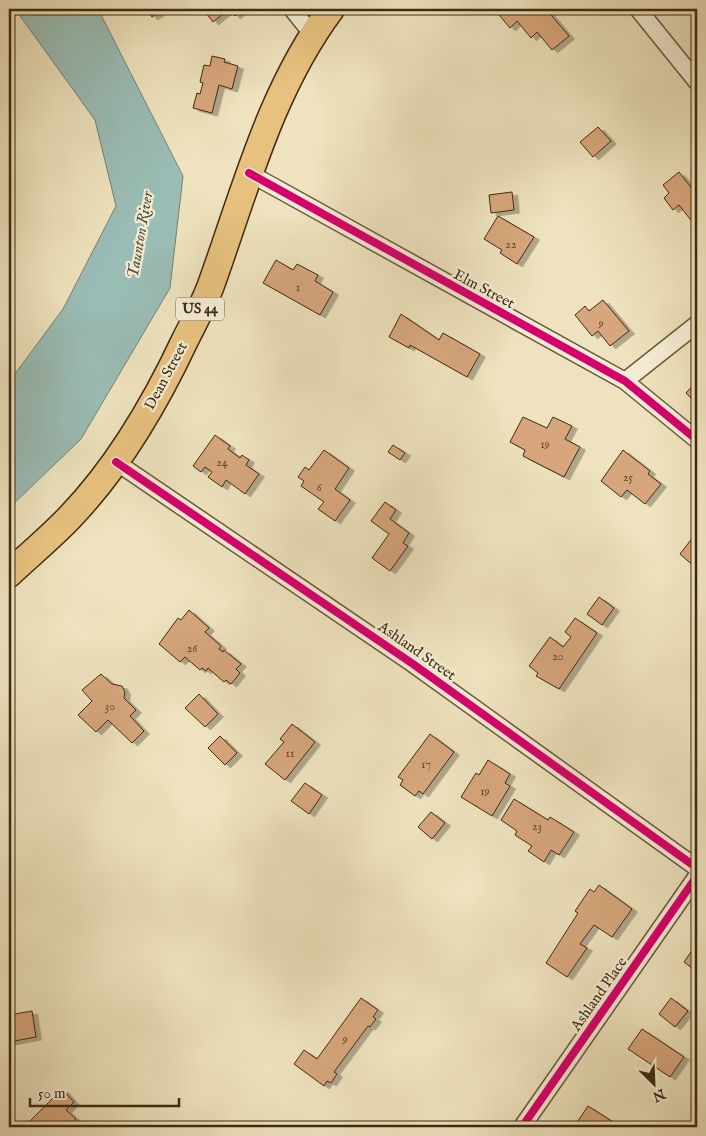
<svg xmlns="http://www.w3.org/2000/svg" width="706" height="1136" font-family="'IM FELL English',serif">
	<defs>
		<filter id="shadow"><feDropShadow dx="5.5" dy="3" stdDeviation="0" flood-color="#0004"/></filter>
	</defs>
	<rect width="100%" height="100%" fill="#eee3be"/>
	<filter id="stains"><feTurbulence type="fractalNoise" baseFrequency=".004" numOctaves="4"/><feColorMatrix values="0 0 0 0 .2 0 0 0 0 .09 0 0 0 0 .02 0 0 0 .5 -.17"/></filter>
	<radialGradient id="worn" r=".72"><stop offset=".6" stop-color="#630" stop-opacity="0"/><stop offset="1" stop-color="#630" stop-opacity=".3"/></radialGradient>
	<path fill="#9abdb6" stroke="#768274" d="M15 9H98L183 176 170 288 81 439 9 508V382L63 309 116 206 95 120Z"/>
	<path fill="#d7a67b" stroke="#3f2a11" filter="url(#shadow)" d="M146 9H164L152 17Z
		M203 9H243L235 16 229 9 213 22Z
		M494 9H546L569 36 552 50 537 32 531 38 517 21 510 28Z
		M212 56 225 59 224 62 238 66 232 89 219 85 212 113 193 108 197 93 200 94 203 83 200 82 204 65 210 66Z
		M598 127 611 141 593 157 580 142Z
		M679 172 697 195V228L679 205 673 210 664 198 669 193 663 185Z
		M512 192 514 210 491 213 489 195Z
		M498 216 534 237 517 264 500 253 502 250 484 239Z
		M276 260 293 270 297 264 318 275 315 281 333 292 320 315 263 283Z
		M603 300 629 331 610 346 598 331 592 336 575 315 585 306 589 311Z
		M401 314 439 340 443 333 480 354 467 377 410 345 409 348 389 337Z
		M697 381V404L686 393Z
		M523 417 547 428 553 417 572 426 565 439 580 447 564 477 523 456 525 450 510 442Z
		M215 435 230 446 228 449 240 458 242 455 249 460 246 465 259 474 245 494 226 480 222 487 208 477 212 472 205 467 201 472 193 466Z
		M393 445 405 453 400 460 388 452Z
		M324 450 349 468 335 489 350 500 335 521 318 509 324 502 301 486 304 481 298 477 305 467 309 470Z
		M623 450 650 471 648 474 661 484 645 504 627 490 621 497 601 481Z
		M385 502 396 510 390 519 409 533 403 543 408 546 390 571 372 558 389 534 371 521Z
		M697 532V572L694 570 696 568 680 554Z
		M599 597 614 608 602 625 587 614Z
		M189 610 209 628 205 632 221 646 219 649 223 652 224 650 241 664 236 669 240 673 231 684 226 680 224 682 208 668 206 671 202 668 200 670 185 657 180 662 159 644 178 618 181 620Z
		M575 618 597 633 559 689 536 676 538 673 529 666 550 637 563 647 571 637 565 632Z
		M101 674 112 684 122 686 125 692 124 698 136 710 130 716 144 731 132 743 108 720 96 732 78 715 92 701 82 690Z
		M199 694 218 714 205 727 185 708Z
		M292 724 315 742 285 780 265 764 284 742 280 739Z
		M430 734 454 752 423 794 419 791 415 796 400 785 403 780 398 777Z
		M220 736 237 753 225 765 208 748Z
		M488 760 510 774 505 783 510 786 492 816 461 797 476 773 479 775Z
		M305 783 322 795 309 814 291 801Z
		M514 799 548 820 550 817 574 832 559 855 551 850 544 862 528 851 532 846 515 835 517 831 501 820Z
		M431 812 445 823 432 839 418 827Z
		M599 885 632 909 612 937 594 925 580 944 587 948 567 977 546 963 578 913 575 911 590 889 594 892Z
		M697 943V972L684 962Z
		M361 998 378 1010 373 1017 376 1019 370 1027 368 1026 334 1072 337 1074 331 1083 327 1081 324 1086 294 1064 304 1050 317 1059Z
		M671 998 688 1011 675 1027 659 1014Z
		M32 1011 36 1037 9 1042V1015Z
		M642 1029 684 1057 670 1077 628 1049Z
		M62 1089 74 1102 66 1110 76 1119 67 1127H19L22 1124 25 1126Z
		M588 1106 621 1127H574Z"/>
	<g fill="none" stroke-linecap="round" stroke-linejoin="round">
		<g stroke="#6b583c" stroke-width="19">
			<path id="minor" d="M292 9 313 35
				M638 9 697 82
				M249 173 625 381 697 440
				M625 381 697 324
				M116 462 413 664 697 868
				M522 1127 697 876"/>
		</g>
		<g stroke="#3f2a11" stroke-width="29">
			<path id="trunk" d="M9 574C29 555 51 537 70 517 119 466 155 404 185 340 194 322 204 304 211 285 245 191 270 91 331 9"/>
		</g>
		<use href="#minor" stroke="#f4edd5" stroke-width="16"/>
		<use href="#trunk" stroke="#e7c27f" stroke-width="26"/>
		<g stroke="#f4edd5" stroke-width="11">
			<path id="cycleway" d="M249 173 625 381 697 440
				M116 462 413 664 697 868
				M522 1127 697 876"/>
		</g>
		<use href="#cycleway" stroke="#d6006c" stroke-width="8"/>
	</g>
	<g text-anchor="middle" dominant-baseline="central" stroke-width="4.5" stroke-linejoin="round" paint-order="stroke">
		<g font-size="12" fill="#65492c">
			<text x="511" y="244">22</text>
			<text x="298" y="287">1</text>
			<text x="601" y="323">9</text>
			<text x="545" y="444">19</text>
			<text x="222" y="462">24</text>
			<text x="628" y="477">25</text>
			<text x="319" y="487">6</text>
			<text x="192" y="648">26</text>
			<text x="558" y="656">20</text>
			<text x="110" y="706">30</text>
			<text x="290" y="753">11</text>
			<text x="426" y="764">17</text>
			<text x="485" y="791">19</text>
			<text x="537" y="826">23</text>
			<text x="345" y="1039">9</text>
		</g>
		<rect fill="#f4edd5" stroke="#75644c" stroke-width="1" x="176" y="297.5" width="48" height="23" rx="4"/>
		<g font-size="14" font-weight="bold" fill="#3f2a11">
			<text x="200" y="309">US 44</text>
		</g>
		<g font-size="15" fill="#3f2a11" stroke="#f4edd5">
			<text transform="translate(484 289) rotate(28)">Elm Street</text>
			<text transform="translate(166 376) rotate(-62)">Dean Street</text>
			<text transform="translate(417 651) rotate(35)">Ashland Street</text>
			<text transform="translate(599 994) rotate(-55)">Ashland Place</text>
		</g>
		<g font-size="16" font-style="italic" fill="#564f3a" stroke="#f4edd5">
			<text transform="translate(141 235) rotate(-80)">Taunton River</text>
		</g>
	</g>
	<rect width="706" height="1136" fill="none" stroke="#eee3be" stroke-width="30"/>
	<rect x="10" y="10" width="686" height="1116" fill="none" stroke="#3f2a11" stroke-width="2.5"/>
	<rect x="15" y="15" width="676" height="1106" fill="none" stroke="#3f2a11"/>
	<g transform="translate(654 1084) rotate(156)" stroke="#f4edd5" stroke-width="4" paint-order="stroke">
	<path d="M0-4L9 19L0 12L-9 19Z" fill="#3f2a11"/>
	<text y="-8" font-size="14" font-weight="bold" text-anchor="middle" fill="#3f2a11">N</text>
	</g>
	<path d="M30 1098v8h149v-8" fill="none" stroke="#3f2a11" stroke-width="2.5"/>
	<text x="38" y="1098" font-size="15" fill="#3f2a11" stroke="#f4edd5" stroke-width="4" paint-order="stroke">50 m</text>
	<rect width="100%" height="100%" filter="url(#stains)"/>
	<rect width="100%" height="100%" fill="url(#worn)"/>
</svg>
